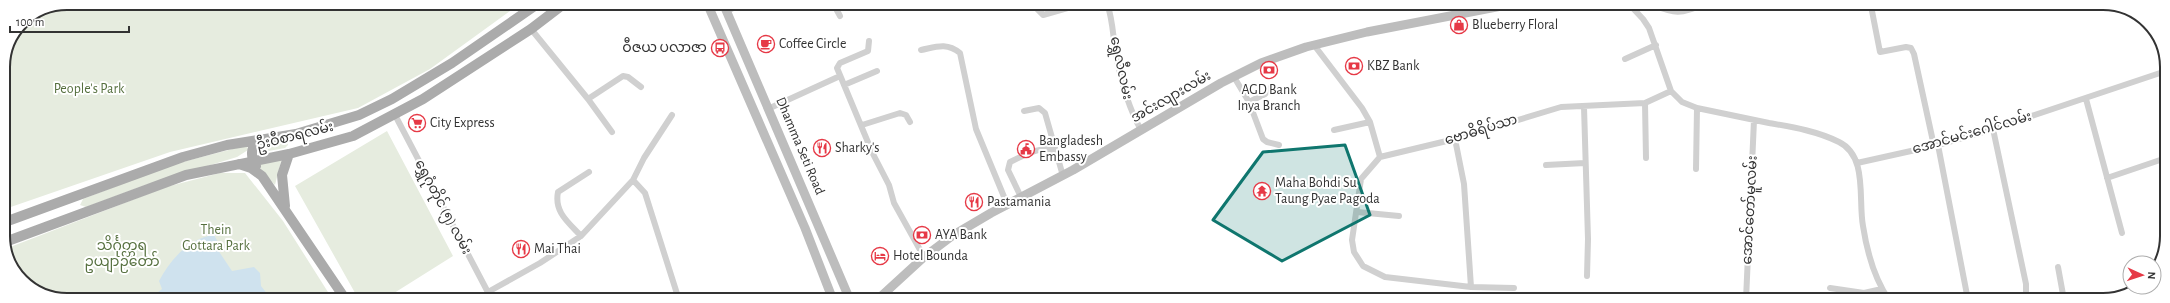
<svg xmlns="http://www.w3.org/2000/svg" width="2170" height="303" font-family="'Alegreya Sans','Noto Sans Myanmar',sans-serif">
	<rect width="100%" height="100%" fill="#fff"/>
	<path fill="#e6ecdf" d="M67 3H521L430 69 358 108 170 152 5 209 3 66 22 21Z
		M387 131 453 256 383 300H359L295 186Z
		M287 138 288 145 285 148 263 152 259 151 258 147 259 144Z
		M244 146H247L248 150 237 157 145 185 86 207 80 205 83 199 171 165Z
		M282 157 275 185 261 171 259 163Z
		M220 173H245L283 221 333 300 59 299 25 284 5 253V249L166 187Z"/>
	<path fill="#cfe2ee" d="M214 235 218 242V250L232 271 254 267 260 273 261 286 272 300H152V297L162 289 159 281C170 260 189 238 214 235Z"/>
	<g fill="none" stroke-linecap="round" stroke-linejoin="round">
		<path stroke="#d0d0d0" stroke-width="6" d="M833 3 840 16
			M1033 3 1035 7 1043 15 1085 3
			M1107 3C1113 20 1113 37 1116 55 1121 81 1128 107 1141 130
			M1628 3 1643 19 1649 28 1671 91 1682 102 1697 108C1721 113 1745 118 1769 123 1792 127 1817 131 1839 142 1868 156 1858 200 1863 226 1867 252 1874 278 1889 300
			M1647 3C1674 13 1679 16 1706 3
			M727 11 743 3
			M1872 11 1880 52 1906 47 1911 48 1914 54 1934 146
			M531 29 588 99 623 76 628 77 641 87
			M869 41 868 51 840 63 837 68 872 152 889 185 894 203 924 257
			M1314 45 1362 108 1370 122 1380 157
			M921 50C936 47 946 42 960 53L976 129 1007 204
			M1625 59 1656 45
			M1234 77 1249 102 1263 139 1267 142 1279 145
			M844 85 877 71
			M588 99 612 132
			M2086 99 2122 233
			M1249 102 1265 94 1272 86
			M1645 103 1646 158
			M1584 107 1588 239 1587 276
			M770 108 840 76
			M1024 111 1039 108 1045 113 1063 176
			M395 115 492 300
			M862 125 900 113 906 115 910 122
			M1993 129 2026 284V300
			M1334 130 1370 122
			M1455 139 1464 184 1471 287
			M1938 145 1968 300
			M1857 163 1938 145 1993 129 2166 71
			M1546 165 1585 163
			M1696 169 1697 108
			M2107 178 2166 158
			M633 180 644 158 672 115
			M1021 197 1008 170 1010 162C1023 156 1040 145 1055 151
			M1357 212 1399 216
			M581 236C568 222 554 212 558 192L589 172
			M2165 237H2166
			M2058 267 2064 300
			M1514 288 1471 287 1385 277 1363 266 1354 252 1352 240 1361 179 1380 157 1455 139 1561 107 1645 103 1671 91
			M1830 288 1864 293 1882 289
			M488 292 540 263 581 236 633 180 645 193 679 300
			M1746 300 1754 120"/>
		<path stroke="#bdbdbd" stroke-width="9" d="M707 3 805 228 833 300
			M723 3 850 300
			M877 300 924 257 952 236 991 213 1073 170 1221 83 1261 63 1306 47 1367 32 1517 3"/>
		<path stroke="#ababab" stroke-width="10" d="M239 164 251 168 262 176 346 300
			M256 166C250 156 251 149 257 140
			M285 206 282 175 289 154
			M5 222 183 157 227 145 296 134 359 115 392 99 452 63 539 3
			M5 242 186 175 289 154 353 136 423 99 531 29 565 3"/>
	</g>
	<path fill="#0f766e" fill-opacity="0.2" stroke="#0f766e" stroke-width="3" stroke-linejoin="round" d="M1345 145 1370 215 1282 261 1213 220 1263 152Z"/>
	<defs>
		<g id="shop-ring" transform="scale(0.9)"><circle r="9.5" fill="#fff" stroke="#e63946" stroke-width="1.5"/><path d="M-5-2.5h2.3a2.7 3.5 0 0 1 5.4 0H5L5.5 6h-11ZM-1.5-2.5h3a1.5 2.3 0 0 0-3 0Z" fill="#e63946"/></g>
		<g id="cafe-ring" transform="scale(0.9)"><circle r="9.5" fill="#fff" stroke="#e63946" stroke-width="1.5"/><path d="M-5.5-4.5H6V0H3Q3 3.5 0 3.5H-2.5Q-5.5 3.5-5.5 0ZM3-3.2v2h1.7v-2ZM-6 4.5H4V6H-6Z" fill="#e63946"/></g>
		<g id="bus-ring" transform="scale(0.9)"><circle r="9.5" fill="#fff" stroke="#e63946" stroke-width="1.5"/><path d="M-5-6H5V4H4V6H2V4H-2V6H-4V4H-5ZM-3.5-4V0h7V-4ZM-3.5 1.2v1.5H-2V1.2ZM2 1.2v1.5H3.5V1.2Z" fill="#e63946"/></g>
		<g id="bank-ring" transform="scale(0.9)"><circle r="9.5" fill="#fff" stroke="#e63946" stroke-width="1.5"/><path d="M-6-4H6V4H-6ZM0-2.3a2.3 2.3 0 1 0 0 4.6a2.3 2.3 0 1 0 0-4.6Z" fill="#e63946"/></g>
		<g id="supermarket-ring" transform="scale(0.9)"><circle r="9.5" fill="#fff" stroke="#e63946" stroke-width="1.5"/><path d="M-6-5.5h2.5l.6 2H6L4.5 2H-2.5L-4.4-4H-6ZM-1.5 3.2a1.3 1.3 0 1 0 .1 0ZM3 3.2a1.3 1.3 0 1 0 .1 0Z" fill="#e63946"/></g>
		<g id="restaurant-ring" transform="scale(0.9)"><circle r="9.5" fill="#fff" stroke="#e63946" stroke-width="1.5"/><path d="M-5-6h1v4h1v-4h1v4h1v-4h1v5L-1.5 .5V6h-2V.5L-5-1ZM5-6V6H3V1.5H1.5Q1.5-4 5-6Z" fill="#e63946"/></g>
		<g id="civic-ring" transform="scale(0.9)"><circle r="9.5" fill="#fff" stroke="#e63946" stroke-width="1.5"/><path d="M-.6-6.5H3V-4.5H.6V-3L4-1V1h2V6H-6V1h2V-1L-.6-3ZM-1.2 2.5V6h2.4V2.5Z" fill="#e63946"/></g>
		<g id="temple-ring" transform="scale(0.9)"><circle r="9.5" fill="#fff" stroke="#e63946" stroke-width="1.5"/><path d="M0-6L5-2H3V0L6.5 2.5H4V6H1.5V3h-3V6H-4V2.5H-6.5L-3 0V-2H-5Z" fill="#e63946"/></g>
		<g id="hotel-ring" transform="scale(0.9)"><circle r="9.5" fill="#fff" stroke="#e63946" stroke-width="1.5"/><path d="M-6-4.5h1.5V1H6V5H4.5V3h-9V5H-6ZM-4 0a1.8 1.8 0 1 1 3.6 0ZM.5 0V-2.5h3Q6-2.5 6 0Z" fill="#e63946"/></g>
	</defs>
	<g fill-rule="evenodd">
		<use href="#shop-ring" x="1459" y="25"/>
		<use href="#cafe-ring" x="766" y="44"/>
		<use href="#bus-ring" x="720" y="48"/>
		<use href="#bank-ring" x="1354" y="66"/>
		<use href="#bank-ring" x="1269" y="70"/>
		<use href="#supermarket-ring" x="417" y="123"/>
		<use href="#restaurant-ring" x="822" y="148"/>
		<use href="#civic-ring" x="1026" y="149"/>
		<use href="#temple-ring" x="1262" y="191"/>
		<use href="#restaurant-ring" x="974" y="202"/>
		<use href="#bank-ring" x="922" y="235"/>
		<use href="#restaurant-ring" x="521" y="249"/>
		<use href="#hotel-ring" x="880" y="256"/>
	</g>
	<g text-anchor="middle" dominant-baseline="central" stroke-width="4" stroke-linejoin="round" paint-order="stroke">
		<g font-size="14" fill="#333" stroke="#fff" text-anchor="start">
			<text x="1472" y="25">Blueberry Floral</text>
			<text x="779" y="44">Coffee Circle</text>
			<text x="707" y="48" text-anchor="end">ဝီဇယ ပလာဇာ</text>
			<text x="1367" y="66">KBZ Bank</text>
			<text x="1269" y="90" text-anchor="middle">AGD Bank<tspan x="1269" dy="16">Inya Branch</tspan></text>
			<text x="430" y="123">City Express</text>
			<text x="1039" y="141">Bangladesh<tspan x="1039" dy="16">Embassy</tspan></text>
			<text x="835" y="148">Sharky's</text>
			<text x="1275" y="183">Maha Bohdi Su<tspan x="1275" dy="16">Taung Pyae Pagoda</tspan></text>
			<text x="987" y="202">Pastamania</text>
			<text x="935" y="235">AYA Bank</text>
			<text x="534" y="249">Mai Thai</text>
			<text x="893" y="256">Hotel Bounda</text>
		</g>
		<g font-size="14" fill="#333" stroke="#fff">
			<text transform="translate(1121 68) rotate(78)">ရွှေလီလမ်း</text>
			<text transform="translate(1171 97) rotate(-30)">အင်းလျားလမ်း</text>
			<text transform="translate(1481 130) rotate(-17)">ဗောဓိရိပ်သာ</text>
			<text transform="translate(1972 133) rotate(-16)">အောင်မင်းဂေါင်လမ်း</text>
			<text transform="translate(295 136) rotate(-14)">ဦးဝီစာရလမ်း</text>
			<text transform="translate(800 146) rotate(67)">Dhamma Seti Road</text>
			<text transform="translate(443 207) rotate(62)">ရွှေဂုံတိုင် (၅) လမ်း</text>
			<text transform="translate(1750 210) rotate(-87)">အောင်တော်မူလမ်း</text>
		</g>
		<g font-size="14" fill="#56703f" stroke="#fff">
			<text x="89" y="89">People's Park</text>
			<text x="216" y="230">Thein<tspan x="216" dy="16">Gottara Park</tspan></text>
			<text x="122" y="246">သိင်္ဂုတ္တရ<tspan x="122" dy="16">ဥယျာဉ်တော်</tspan></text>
		</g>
	</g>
	<path d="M0 0H2170V303H0ZM67 10H2103A57 57 0 0 1 2160 67V236A57 57 0 0 1 2103 293H67A57 57 0 0 1 10 236V67A57 57 0 0 1 67 10Z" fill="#fff" fill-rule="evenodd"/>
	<path fill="none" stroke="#333" stroke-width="2" d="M67 10H2103A57 57 0 0 1 2160 67V236A57 57 0 0 1 2103 293H67A57 57 0 0 1 10 236V67A57 57 0 0 1 67 10Z"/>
	<g transform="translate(2142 275) rotate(93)"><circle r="19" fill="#ffffff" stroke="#adadad"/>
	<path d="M0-3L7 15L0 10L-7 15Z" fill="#e63946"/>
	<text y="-6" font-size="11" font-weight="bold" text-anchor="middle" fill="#333333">N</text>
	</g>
	<path d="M10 26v6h119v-6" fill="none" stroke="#333333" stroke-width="2"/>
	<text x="16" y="26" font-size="12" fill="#333333" stroke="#ffffff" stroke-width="3" paint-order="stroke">100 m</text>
</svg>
